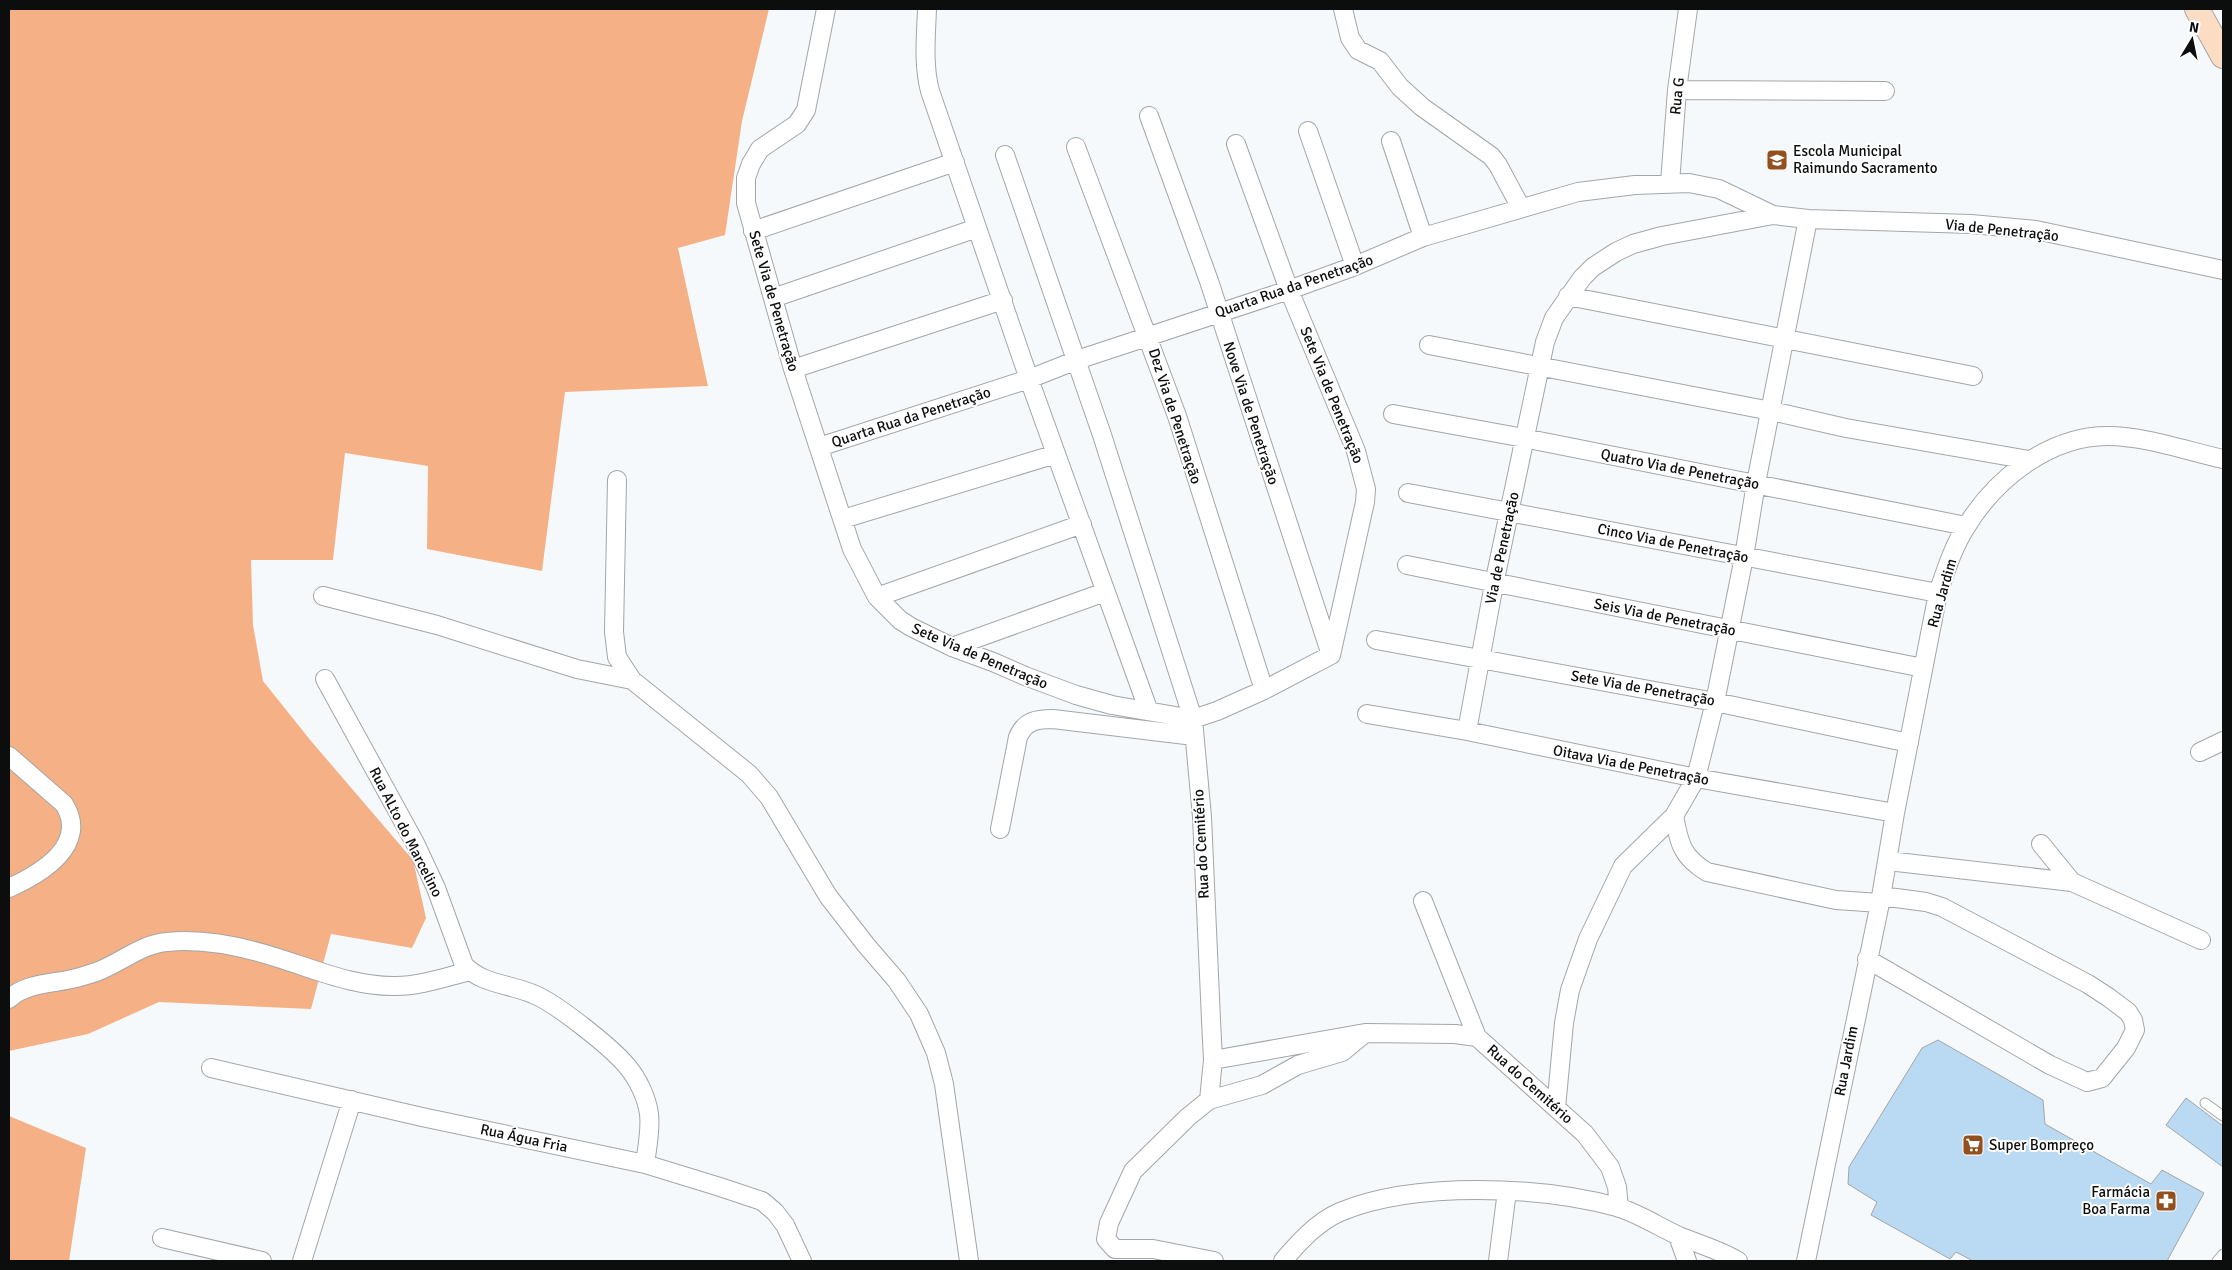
<svg xmlns="http://www.w3.org/2000/svg" width="2232" height="1270" font-family="Signika,sans-serif">
	<rect width="100%" height="100%" fill="#f6f9fb"/>
	<path fill="#f5b185" d="M9 9H769L742 121 725 235 678 248 708 386 565 392 542 571 427 549 428 466 345 453 333 560H251L253 625 263 681 311 741 413 860 426 918 412 948 331 934 311 1009 159 1002 88 1034 9 1051Z
		M9 1116 86 1148 69 1261H9Z"/>
	<path fill="#badaf4" stroke="#a2a5a7" d="M1938 1040 2043 1100 2045 1124 2151 1184 2162 1170 2204 1193 2167 1261H1973L1956 1252 1950 1259 1871 1215 1877 1202 1848 1184 1849 1167 1922 1048Z
		M2186 1098 2223 1126V1167L2166 1125Z"/>
	<g fill="none" stroke-linecap="round" stroke-linejoin="round">
		<g stroke="#a3a6a8" stroke-width="11">
			<path id="lane" d="M2205 1103 2223 1116
				M2217 1261 2223 1254"/>
		</g>
		<g stroke="#a3a6a8" stroke-width="20">
			<path id="street" d="M826 9 806 110 797 124 760 149 751 164 746 178V203L793 369 852 549 877 597 900 620 911 627 952 647 993 662 1025 676 1076 695 1112 705 1193 719 1217 711 1264 690 1331 655 1365 502 1366 489 1356 451 1289 290 1236 144
				M927 9C926 36 923 65 930 91L1029 379 1148 709
				M1343 9 1350 38 1358 50 1380 61 1400 87 1422 107 1491 156 1498 165 1521 208
				M1677 90 1885 91
				M1149 116 1209 281 1331 655
				M1308 131 1355 266
				M1391 141 1423 237
				M1076 147 1177 416 1264 690
				M1005 155 1102 435 1193 719 1202 817 1211 1020 1213 1060 1209 1100
				M1670 183 1677 90 1688 9
				M753 231 955 162
				M1568 296 1973 376
				M773 298 977 228
				M1429 345 1771 411 1846 428 2029 460
				M793 369 1003 300
				M1393 414 1524 438 1966 526
				M819 447 1029 379 1077 360 1289 290 1355 266 1423 237 1578 192 1635 185 1689 183 1719 189 1773 215
				M617 480 614 632 617 657 632 680 749 774 769 797 828 896 866 945 897 981 919 1014 936 1053 944 1084 969 1261
				M1408 493 1938 593
				M843 519 1056 454
				M1407 565 1923 668
				M323 596 437 625 577 669 632 680
				M877 597 1082 524
				M1376 640 1715 702 1909 743
				M952 647 1105 592
				M325 679 415 843 436 888 464 965C481 984 510 984 533 994 556 1003 611 1047 627 1066 638 1079 647 1098 649 1114 651 1130 647 1148 645 1164
				M1367 714 1467 731 1696 778 1895 813
				M1467 731 1494 584 1545 342 1554 318 1582 278 1593 267 1616 252 1633 244 1662 236 1773 215 1808 219 1971 224 2036 230 2223 270
				M2200 752 2223 741
				M9 756 64 804C90 845 40 874 9 888
				M1674 816C1679 843 1682 857 1707 872L1836 900 1880 903
				M1000 829 1018 737C1025 721 1036 719 1053 719L1194 736
				M2041 844 2072 882 2201 940
				M1888 861 2072 882
				M1423 901 1477 1037
				M1867 959 2050 1065 2087 1082 2102 1078 2126 1048 2135 1030 2133 1020 2128 1012 2108 997 2088 984 1942 907 1926 902 1881 896
				M9 999C26 982 57 984 80 977 87 975 94 973 101 970 123 961 142 944 167 942 203 938 244 947 278 958 317 970 355 987 396 986 421 986 445 977 470 971
				M1213 1060 1365 1033 1455 1034 1477 1037 1585 1134 1610 1167 1617 1187 1619 1208
				M211 1068 422 1117 645 1164 720 1187 762 1201 775 1212 785 1225 802 1261
				M1556 1108 1564 1023 1570 990 1588 939 1623 866 1674 816 1696 778 1715 702 1744 557 1756 483 1808 219
				M1678 1236 1687 1261
				M162 1238 262 1261
				M302 1261 352 1100
				M1214 1261 1153 1249H1115L1106 1239 1109 1223 1133 1171 1188 1117 1209 1100 1262 1085 1298 1065 1342 1052 1364 1034
				M1283 1261C1298 1243 1317 1222 1340 1212 1414 1181 1541 1186 1617 1207 1638 1213 1659 1227 1679 1236 1698 1244 1720 1250 1738 1261
				M1498 1261 1507 1191
				M1806 1261 1880 903 1895 813 1938 593C1946 570 1953 547 1966 527 1995 479 2049 436 2108 436 2144 436 2187 451 2223 459"/>
		</g>
		<g stroke="#a3a6a8" stroke-width="26">
			<path id="secondary" d="M2197 9 2223 56"/>
		</g>
		<use href="#lane" stroke="#fff" stroke-width="9"/>
		<use href="#street" stroke="#fff" stroke-width="18"/>
		<use href="#secondary" stroke="#fddcc4" stroke-width="24"/>
	</g>
	<defs>
		<g id="school-square" transform="scale(1.125)"><rect x="-9" y="-9" width="18" height="18" rx="4" fill="#92501e" stroke="#fff"/><path d="M0-5L7-2L0 1L-7-2ZM-4 1L0 2.5L4 1V4Q0 6-4 4Z" fill="#fff"/></g>
		<g id="supermarket-square" transform="scale(1.125)"><rect x="-9" y="-9" width="18" height="18" rx="4" fill="#92501e" stroke="#fff"/><path d="M-6-5.5h2.5l.6 2H6L4.5 2H-2.5L-4.4-4H-6ZM-1.5 3.2a1.3 1.3 0 1 0 .1 0ZM3 3.2a1.3 1.3 0 1 0 .1 0Z" fill="#fff"/></g>
		<g id="pharmacy-square" transform="scale(1.125)"><rect x="-9" y="-9" width="18" height="18" rx="4" fill="#92501e" stroke="#fff"/><path d="M-2-6h4v4h4v4h-4v4h-4v-4h-4v-4h4Z" fill="#fff"/></g>
	</defs>
	<g fill-rule="evenodd">
		<use href="#school-square" x="1777" y="160"/>
		<use href="#supermarket-square" x="1973" y="1145"/>
		<use href="#pharmacy-square" x="2166" y="1201"/>
	</g>
	<g text-anchor="middle" dominant-baseline="central" stroke-width="4" stroke-linejoin="round" paint-order="stroke">
		<g font-size="15" fill="#0c0d0d" stroke="#fff">
			<text transform="translate(1677 96) rotate(-84)">Rua G</text>
			<text transform="translate(2002 230) rotate(6)">Via de Penetração</text>
			<text transform="translate(1294 286) rotate(-19)">Quarta Rua da Penetração</text>
			<text transform="translate(774 301) rotate(74)">Sete Via de Penetração</text>
			<text transform="translate(1332 395) rotate(68)">Sete Via de Penetração</text>
			<text transform="translate(1251 413) rotate(72)">Nove Via de Penetração</text>
			<text transform="translate(1175 416) rotate(72)">Dez Via de Penetração</text>
			<text transform="translate(911 417) rotate(-18)">Quarta Rua da Penetração</text>
			<text transform="translate(1680 469) rotate(11)">Quatro Via de Penetração</text>
			<text transform="translate(1673 543) rotate(11)">Cinco Via de Penetração</text>
			<text transform="translate(1502 548) rotate(-78)">Via de Penetração</text>
			<text transform="translate(1942 593) rotate(-74)">Rua Jardim</text>
			<text transform="translate(1665 617) rotate(11)">Seis Via de Penetração</text>
			<text transform="translate(980 656) rotate(23)">Sete Via de Penetração</text>
			<text transform="translate(1643 688) rotate(10)">Sete Via de Penetração</text>
			<text transform="translate(1631 765) rotate(11)">Oitava Via de Penetração</text>
			<text transform="translate(406 832) rotate(63)">Rua ALto do Marcelino</text>
			<text transform="translate(1201 844) rotate(-93)">Rua do Cemitério</text>
			<text transform="translate(1846 1061) rotate(-79)">Rua Jardim</text>
			<text transform="translate(1530 1084) rotate(42)">Rua do Cemitério</text>
			<text transform="translate(524 1138) rotate(12)">Rua Água Fria</text>
		</g>
		<g font-size="15" fill="#0c0d0d" stroke="#fff" text-anchor="start">
			<text x="1793" y="151">Escola Municipal<tspan x="1793" dy="17">Raimundo Sacramento</tspan></text>
			<text x="1989" y="1145">Super Bompreço</text>
			<text x="2150" y="1192" text-anchor="end">Farmácia<tspan x="2150" dy="17">Boa Farma</tspan></text>
		</g>
	</g>
	<rect width="2232" height="1270" fill="none" stroke="#0c0d0d" stroke-width="20"/>
	<g transform="translate(2192 40) rotate(10)" stroke="#ffffff" stroke-width="4" paint-order="stroke">
	<path d="M0-4L9 19L0 12L-9 19Z" fill="#0c0d0d"/>
	<text y="-8" font-size="14" font-weight="bold" text-anchor="middle" fill="#0c0d0d">N</text>
	</g>
</svg>
